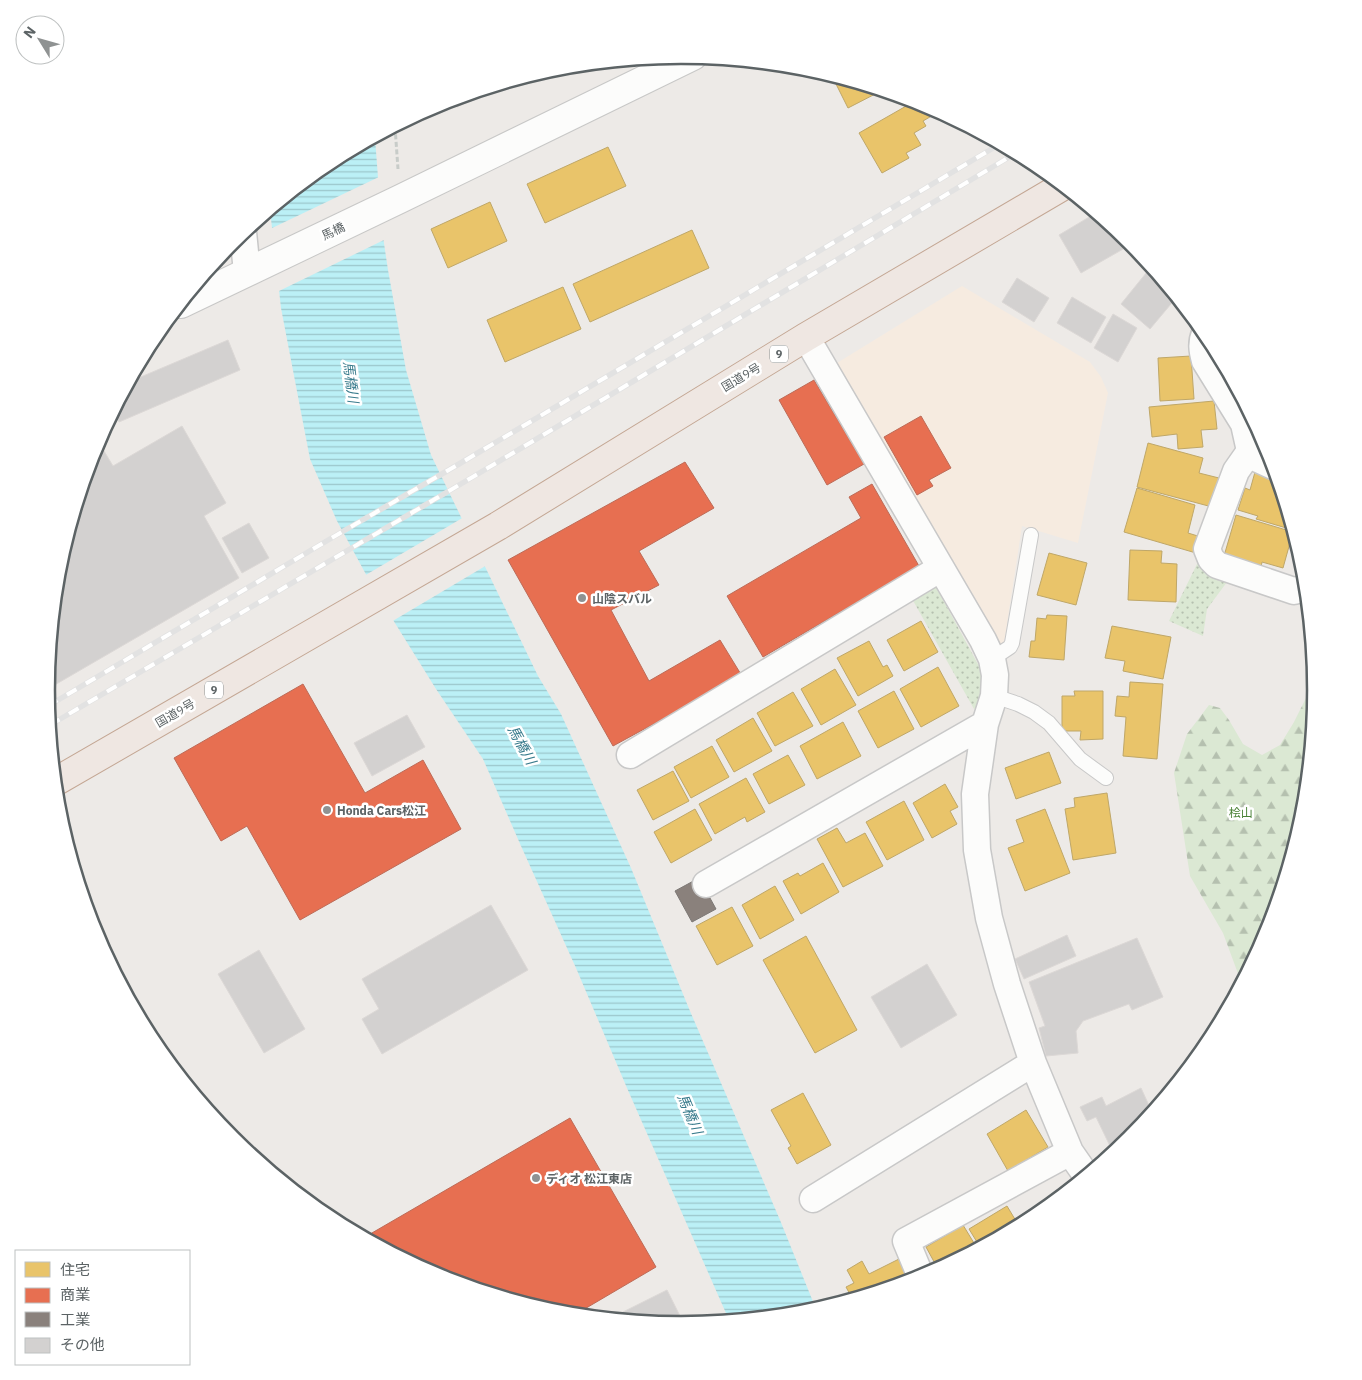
<svg xmlns="http://www.w3.org/2000/svg" width="1362" height="1380" font-family="'IBM Plex Sans','Noto Sans JP',sans-serif">
	<defs>
		<pattern id="forest-firs" width="22" height="20" patternUnits="userSpaceOnUse" patternTransform="scale(1.25)"><rect width="22" height="20" fill="#dbe8d3"/><path d="M5 1l3.5 6h-7zM16 11l3.5 6h-7z" fill="#b5c0af"/></pattern>
		<pattern id="park-dots" width="8" height="8" patternUnits="userSpaceOnUse" patternTransform="scale(1.25)"><rect width="8" height="8" fill="#dbe8d3"/><path d="M2 2h.1M6 6h.1" fill="none" stroke="#b5c0af" stroke-width="1.8" stroke-linecap="round"/></pattern>
		<pattern id="water-rules" width="6" height="5" patternUnits="userSpaceOnUse" patternTransform="scale(1.25)"><rect width="6" height="5" fill="#bbf0f6"/><path d="M0 2.5h6" fill="none" stroke="#9bc6cb"/></pattern>
	</defs>
	<rect width="100%" height="100%" fill="#edeae7"/>
	<path fill="#f6ebe0" d="M962 286 1090 362 1101 377 1108 393 1078 543 1022 526 1004 643 997 647 837 363Z"/>
	<path fill="url(#forest-firs)" d="M1316 689 1303 814 1267 933 1240 983V979L1223 933 1190 876 1174 773 1187 734 1209 705 1220 708 1229 720 1243 744 1262 755 1280 745 1294 722 1307 696Z"/>
	<path fill="url(#park-dots)" d="M1197 564 1227 582 1207 609 1203 636 1169 621Z
		M935 585 979 666 984 682 980 704 974 709 911 597Z"/>
	<path fill="url(#water-rules)" d="M375 138 382 230 388 270 406 370 431 455 538 676 561 714 631 868 690 1011 780 1220 816 1309 805 1313 729 1320 627 1088 576 968 521 846 483 759 436 689 375 591 337 521 310 459 281 308 270 210 329 162Z"/>
	<path fill="#edeae7" d="M381 176 386 239 277 292 270 229Z
		M464 517 487 565 391 622 364 576Z"/>
	<path fill="#e9c46a" stroke="#bfa768" d="M836 77 881 91 848 108 833 78Z
		M915 101 932 108 935 114 923 121 926 126 914 133 921 145 906 153 909 158 882 173 859 133Z
		M608 147 626 186 545 223 527 184Z
		M490 202 507 241 448 268 431 229Z
		M692 230 709 268 590 322 573 284Z
		M563 287 581 329 505 362 487 320Z
		M1191 356 1194 399 1160 401 1158 358Z
		M1214 401 1217 429 1201 430 1203 447 1178 449 1177 434 1152 437 1149 407Z
		M1148 443 1203 458 1199 473 1223 479 1216 508 1137 487Z
		M1255 472 1277 478 1293 530 1256 519 1258 516 1238 510 1245 488 1250 490Z
		M1137 488 1195 505 1188 533 1201 537 1196 553 1124 532Z
		M1236 515 1293 532 1283 568 1262 562 1261 567 1224 556Z
		M1130 550 1162 551 1161 563 1177 564 1176 602 1128 600Z
		M1049 553 1087 563 1076 605 1037 595Z
		M1047 615 1067 616 1064 660 1029 657 1031 641H1035L1037 618 1046 619Z
		M921 621 938 652 904 671 887 640Z
		M1112 626 1171 637 1163 679 1123 671 1125 661 1105 658Z
		M869 641 883 667 887 665 893 676 858 696 837 658Z
		M938 667 959 706 921 727 900 689Z
		M835 669 856 705 821 725 801 689Z
		M1130 682 1163 684 1157 759 1123 756 1126 717 1115 716 1117 696 1129 697Z
		M894 691 914 729 878 748 858 711Z
		M1074 691H1103V739L1080 740 1081 731H1062V696H1075Z
		M793 692 813 726 775 746 757 713Z
		M753 718 772 751 734 772 716 740Z
		M843 722 861 756 817 779 800 746Z
		M712 746 729 777 691 798 674 767Z
		M1049 752 1061 783 1016 799 1005 768Z
		M788 755 805 785 769 804 753 774Z
		M673 771 689 801 653 820 637 790Z
		M746 778 765 812 747 822 745 817 715 834 699 804Z
		M945 784 958 807 950 811 957 824 932 838 913 803Z
		M1107 793 1116 853 1073 860 1065 809 1075 807 1074 798Z
		M904 801 924 840 887 860 866 822Z
		M695 809 712 840 671 863 654 832Z
		M1045 809 1070 873 1025 891 1008 848 1024 842 1016 820Z
		M837 828 846 843 865 833 883 866 843 887 817 839Z
		M823 863 839 892 801 914 783 881 798 873 800 876Z
		M775 886 794 920 760 939 742 905Z
		M732 907 753 946 717 965 696 926Z
		M806 936 857 1030 815 1053 763 960Z
		M803 1093 831 1145 797 1164 788 1148 791 1146 771 1110Z
		M1026 1110 1048 1147 1008 1171 987 1134Z
		M1007 1206 1019 1226 980 1247 969 1229Z
		M963 1225 977 1248 938 1269 926 1247Z
		M901 1258 911 1277 893 1286 852 1298 846 1287 854 1283 847 1270 862 1261 869 1274Z"/>
	<path fill="#e76f51" stroke="#bd6b57" d="M814 380 864 464 827 485 779 400Z
		M921 416 951 468 929 480 933 486 917 495 884 437Z
		M685 462 714 508 639 551 659 585 611 610 649 681 720 640 742 676 613 746 508 560Z
		M872 484 919 566 763 657 727 596 861 518 849 497Z
		M303 684 365 793 423 760 461 829 300 920 247 826 221 841 174 758Z
		M570 1118 656 1267 576 1314 557 1312 438 1276 365 1237Z"/>
	<path fill="#8a817c" stroke="#7c7875" d="M699 878 716 909 692 922 675 891Z"/>
	<path fill="#d3d1d0" stroke="#dcd8d6" d="M506 83 457 107 453 99Z
		M1096 213 1132 244 1081 273 1059 235Z
		M1151 267 1176 298 1150 329 1121 304Z
		M1017 278 1049 298 1034 322 1002 302Z
		M1072 297 1106 317 1091 343 1057 323Z
		M1113 314 1137 328 1118 362 1094 348Z
		M228 340 240 370 119 422 114 411 129 382Z
		M182 426 226 503 204 516 239 578 46 690 58 566 67 561 62 553 91 458 104 451 113 466Z
		M249 523 269 558 242 573 222 538Z
		M407 715 425 747 372 776 354 743Z
		M491 905 528 970 382 1054 362 1019 379 1009 362 979Z
		M1067 935 1076 956 1024 979 1015 959Z
		M1137 938 1163 997 1132 1010 1129 1004 1083 1021 1076 1031 1078 1053 1046 1056 1039 1028 1045 1026 1029 982Z
		M259 950 305 1029 264 1053 218 974Z
		M927 964 957 1015 901 1048 871 997Z
		M1141 1088 1152 1112 1133 1135 1110 1146 1096 1117 1087 1121 1080 1107 1102 1097 1106 1106Z
		M667 1290 680 1316 665 1323 611 1318Z"/>
	<g fill="none" stroke-linecap="round" stroke-linejoin="round">
		<g stroke="#c8c8c8" stroke-width="16">
			<path id="lane" d="M992 659 1010 647 1012 643 1031 535
				M994 696 1018 704 1034 712 1049 723 1080 759 1106 778"/>
		</g>
		<g stroke="#c8c8c8" stroke-width="29">
			<path id="street" d="M243 232 247 272
				M1205 333C1201 343 1202 350 1205 361L1244 424 1250 451 1260 460 1273 466
				M806 337 983 640 992 659 995 675 994 696 985 724 975 794 977 850 989 918 1007 984 1033 1063 1070 1152 1086 1175
				M1250 451 1236 471 1207 549 1211 559 1217 565 1294 591 1306 588
				M630 755 941 568
				M706 884 985 724
				M813 1199 1033 1063
				M921 1277 906 1241 1070 1152"/>
		</g>
		<g stroke="#c8c8c7" stroke-width="30">
			<path id="secondary" d="M181 304 400 199 693 56"/>
		</g>
		<g stroke="#c4a794" stroke-width="30">
			<path id="highway" d="M55 782 498 526 806 337 1063 186"/>
		</g>
		<path stroke="#c8ccc9" stroke-width="3" stroke-dasharray="5 2.5" stroke-linecap="butt" d="M395 127 398 169"/>
		<use href="#lane" stroke="#fcfcfb" stroke-width="14"/>
		<use href="#street" stroke="#fcfcfb" stroke-width="26"/>
		<use href="#secondary" stroke="#fcfcfb" stroke-width="28"/>
		<use href="#highway" stroke="#efe7e2" stroke-width="28"/>
		<g stroke="#e2e2e2" stroke-width="5.5">
			<path id="rail" d="M48 706 335 536 459 464 1000 144
				M50 725 471 478 1016 153"/>
		</g>
		<use href="#rail" stroke="#fff" stroke-width="4" stroke-dasharray="11" stroke-linecap="butt"/>
	</g>
	<g fill="#8f9292" stroke="#fff" stroke-width="2">
		<circle cx="582" cy="598" r="5"/>
		<circle cx="327" cy="810" r="5"/>
		<circle cx="536" cy="1178" r="5"/>
	</g>
	<g text-anchor="middle" dominant-baseline="central" stroke-width="5" stroke-linejoin="round" paint-order="stroke">
		<g fill="#fff" stroke="#8d9293" stroke-width="1">
			<rect x="770" y="345.5" width="18" height="17" rx="4"/>
			<rect x="205" y="681.5" width="18" height="17" rx="4"/>
		</g>
		<g font-size="11" font-weight="bold" fill="#5c6365">
			<text x="779" y="354">9</text>
			<text x="214" y="690">9</text>
		</g>
		<g font-size="12" fill="#5c6365" stroke="#fff">
			<text transform="translate(333 231) rotate(-25)">馬橋</text>
			<text transform="translate(741 377) rotate(-31)">国道9号</text>
			<text transform="translate(175 713) rotate(-30)">国道9号</text>
		</g>
		<g font-size="12" font-weight="bold" fill="#5c6365" stroke="#fff" text-anchor="start">
			<text x="592" y="598">山陰スバル</text>
			<text x="337" y="810">Honda Cars松江</text>
			<text x="546" y="1178">ディオ 松江東店</text>
		</g>
		<g font-size="12" fill="#4a8236" stroke="#fff">
			<text x="1241" y="812">桧山</text>
		</g>
		<g font-size="14" font-style="italic" fill="#387b8c" stroke="#fff">
			<text transform="translate(351 382) rotate(83)">馬橋川</text>
			<text transform="translate(522 745) rotate(61)">馬橋川</text>
			<text transform="translate(690 1114) rotate(67)">馬橋川</text>
		</g>
	</g>
	<path d="M0 0H1362V1380H0ZM55 690a626 626 0 1 1 1252 0a626 626 0 1 1-1252 0Z" fill="#fff" fill-rule="evenodd"/>
	<path fill="none" stroke="#5c6365" stroke-width="2.5" d="M55 690a626 626 0 1 1 1252 0a626 626 0 1 1-1252 0Z"/>
	<rect x="15" y="1250" width="175" height="115" fill="#ffffff" stroke="#bec1c1"/>
	<rect x="25" y="1262" width="25" height="15" fill="#e9c46a" stroke="#bec1c1"/>
	<text x="60" y="1275" font-size="15" fill="#5c6365">住宅</text>
	<rect x="25" y="1288" width="25" height="15" fill="#e76f51" stroke="#bec1c1"/>
	<text x="60" y="1300" font-size="15" fill="#5c6365">商業</text>
	<rect x="25" y="1312" width="25" height="15" fill="#8a817c" stroke="#bec1c1"/>
	<text x="60" y="1325" font-size="15" fill="#5c6365">工業</text>
	<rect x="25" y="1338" width="25" height="15" fill="#d3d1d0" stroke="#bec1c1"/>
	<text x="60" y="1350" font-size="15" fill="#5c6365">その他</text>
	<g transform="translate(40 40) rotate(307)"><circle r="24" fill="#ffffff" stroke="#bec1c1"/>
	<path d="M0-4L9 19L0 12L-9 19Z" fill="#8f9292"/>
	<text y="-8" font-size="14" font-weight="bold" text-anchor="middle" fill="#5c6365">N</text>
	</g>
</svg>
